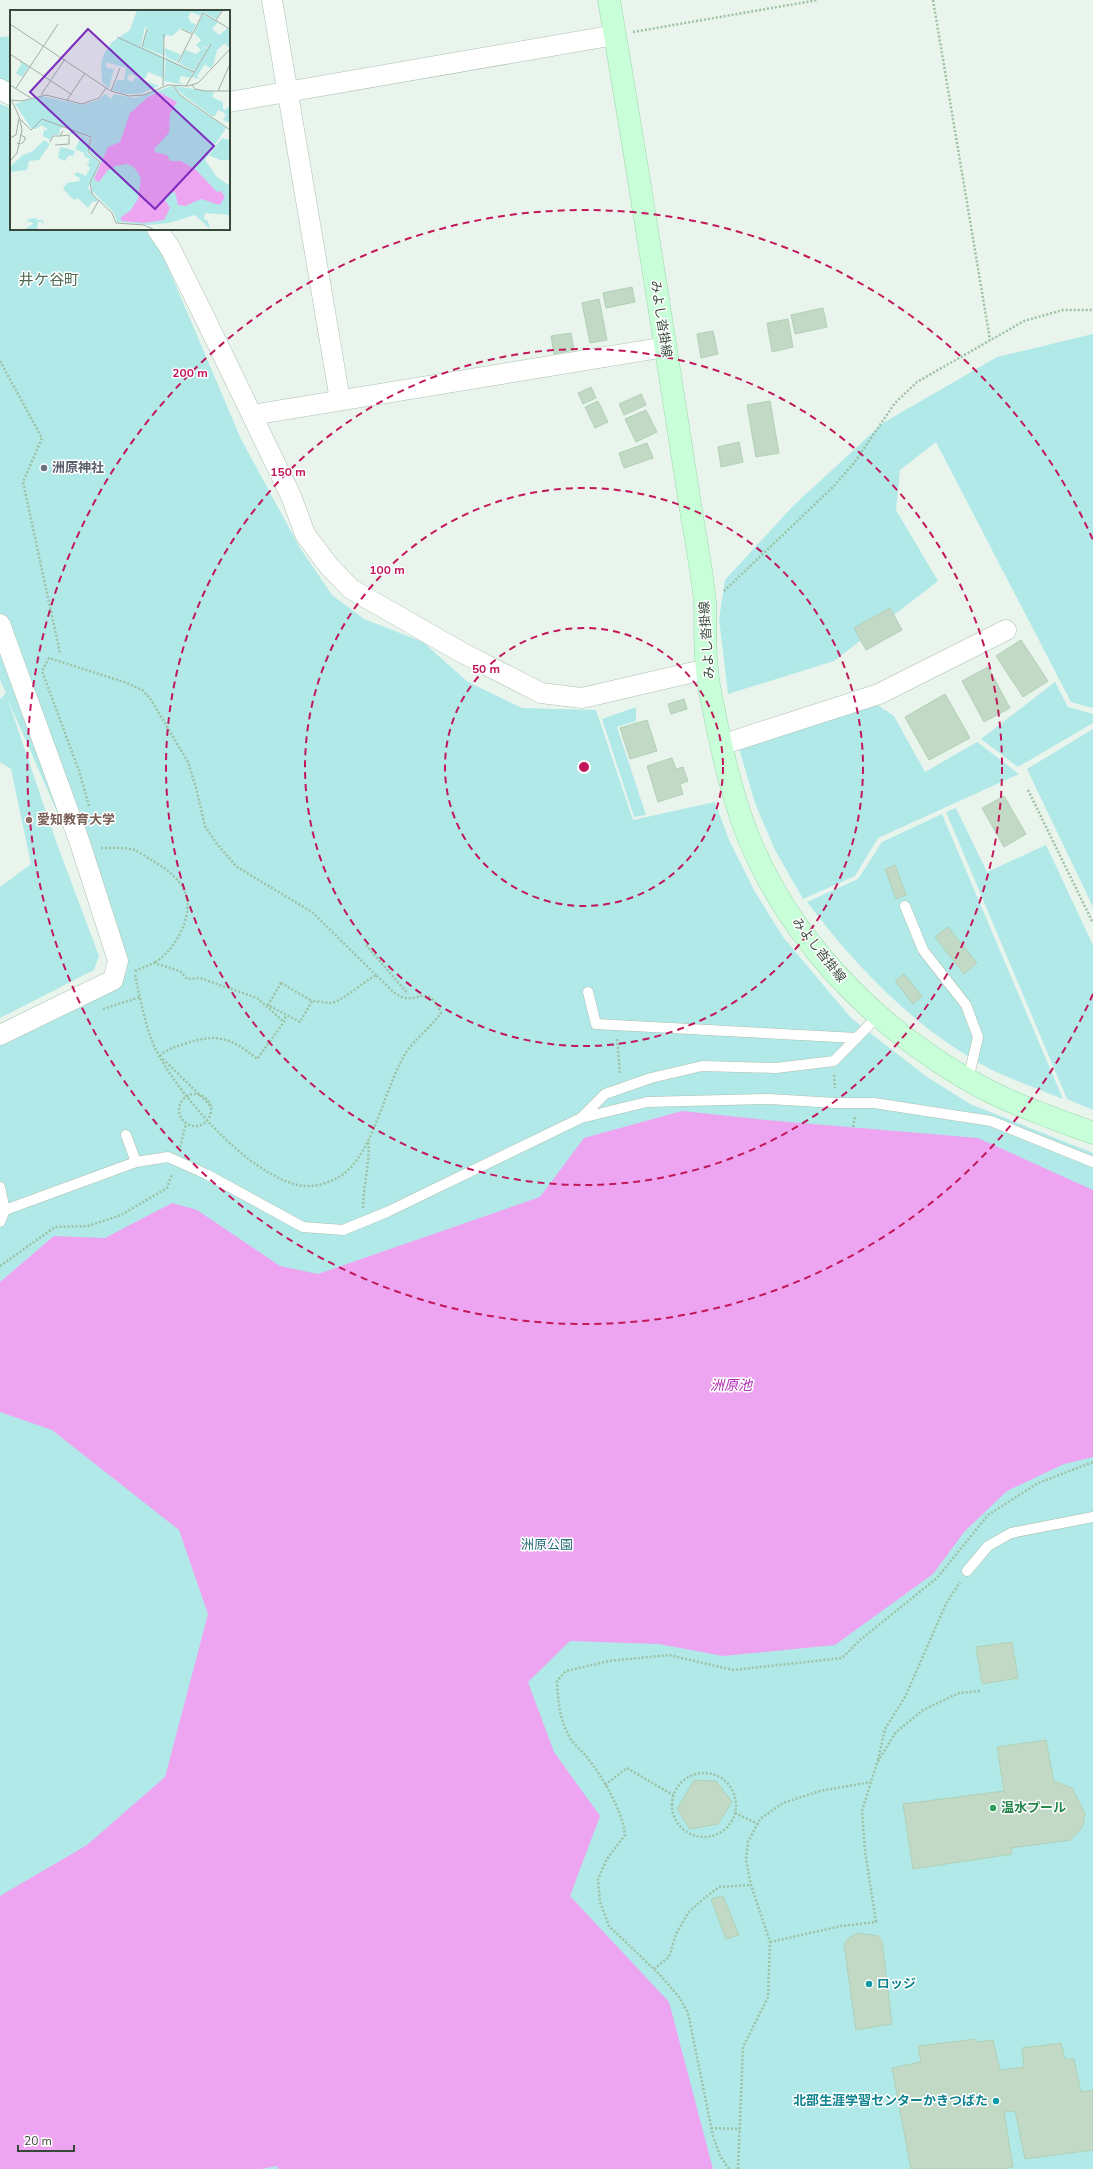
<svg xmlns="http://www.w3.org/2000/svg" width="1093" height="2169" font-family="'Nunito Sans','Noto Sans JP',sans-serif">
	<rect width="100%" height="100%" fill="#e9f4ec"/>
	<path fill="#b1e9e9" d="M11 36V83L3 84 0 82V37Z
		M0 104 11 108V229H145L162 253 241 439 300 548 332 595 364 619 423 642 468 682 522 708 596 710 633 820 715 802 729 840 754 890 783 937 851 1018 927 1077 970 1104 1093 1153V2169H0V1045L121 984 127 971 8 700 57 844 99 956 94 970 0 1018V887L31 864 11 769 0 762V699L6 693 0 680Z
		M1093 334V708L1071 702 936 442 900 470 896 510 938 581 834 661 728 694 719 619 725 580 793 506 883 423 997 357Z
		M1055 682 1068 707 1093 714V723L1018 767 981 739Z
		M876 704 894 716 925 772 977 742 1019 774 878 838 855 876 803 899 775 850 755 803 738 745Z
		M636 707V721L617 727 646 815 634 817 602 719Z
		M1093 729V907L1027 769Z
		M956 808 987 872 1046 845 1093 945V1110L1067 1099 946 812Z
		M942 814 1063 1099C1039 1089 1015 1081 992 1070 916 1030 858 969 807 902L858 879 882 842Z"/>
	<path fill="#eea5f1" d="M682 1111 766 1120 978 1138 1093 1190V1457L1064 1464 1007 1491 965 1531 933 1574 835 1645 723 1656 659 1644 570 1641 528 1682 554 1752 600 1816 570 1896 669 2002 713 2169H279L276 2166 262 2169H0V1896L87 1845 165 1777 208 1614 179 1530 52 1430 0 1412V1282L54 1236 105 1238 172 1203 197 1210 280 1266 318 1274 540 1197 584 1138Z"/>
	<path fill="#c1d9c5" stroke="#b1d1b6" d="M632 287 635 302 606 308 603 293Z
		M599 299 607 340 590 343 582 303Z
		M823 308 827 327 795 334 791 315Z
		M788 319 793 347 772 352 767 323Z
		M713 331 718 354 701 358 697 334Z
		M571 333 574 350 554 354 551 336Z
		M591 387 596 398 583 404 578 393Z
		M641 394 646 405 624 415 619 404Z
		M598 401 608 422 595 428 585 407Z
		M770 401 779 453 756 457 747 405Z
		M646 410 657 432 636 442 625 419Z
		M739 442 743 462 721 467 718 447Z
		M647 443 653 458 624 468 619 453Z
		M890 608 902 630 866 650 854 628Z
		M1021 640 1048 681 1023 697 996 656Z
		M988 667 1010 708 984 722 962 681Z
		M945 694 970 738 929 760 905 717Z
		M684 699 687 709 671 714 668 704Z
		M647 720 657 751 630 759 620 728Z
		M672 758 676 769 683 767 688 781 680 784 683 794 658 802 647 766Z
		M1004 796 1026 834 1004 847 982 808Z
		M895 865 906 895 896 899 885 869Z
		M948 927 977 963 964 974 935 937Z
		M904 974 922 996 913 1004 895 981Z
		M1012 1642 1018 1678 982 1684 976 1647Z
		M1046 1740 1054 1782 1060 1783 1072 1788 1085 1813 1083 1826 1071 1840 1011 1848 1012 1854 913 1869 903 1804 1004 1791 997 1747Z
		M694 1780 716 1781 732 1802 718 1824 690 1829 677 1809Z
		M723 1896 739 1935 726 1939 711 1899Z
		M858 1933 878 1936 882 1941 892 2024 856 2030 844 1944 849 1938Z
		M976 2039 978 2042 993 2040 1000 2070 1024 2067 1022 2048 1061 2043 1065 2059H1074L1081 2092 1093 2090V2150L1025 2159 1015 2111 1004 2112 1013 2167 1003 2169H911L892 2068 921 2062 918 2046Z"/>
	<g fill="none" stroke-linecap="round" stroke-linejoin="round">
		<g stroke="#abc0b0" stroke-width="11">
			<path id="lane" d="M905 906 923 950 966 1005 978 1037 968 1080
				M588 992 596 1024 857 1038
				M581 1118 605 1094 651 1078 702 1066 776 1068 834 1061 878 1016
				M126 1135 136 1162
				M0 1187 5 1210
				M0 1222 5 1210 136 1162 168 1157 206 1174 303 1227 343 1230 387 1212 581 1118 647 1102 769 1099 836 1103H874L991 1121 1093 1162
				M967 1571 988 1546 1011 1533 1093 1517"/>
		</g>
		<g stroke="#abc0b0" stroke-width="21">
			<path id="street" d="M272 0 340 400
				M0 89 11 95
				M229 102 615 35
				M157 229 170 248 204 316 291 496 305 534 328 565 351 589 459 651 541 693 582 698 707 669
				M252 415 666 347
				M0 624 80 843 118 961 113 980 0 1035
				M721 745 879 694 1006 630"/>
		</g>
		<g stroke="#9ad8ac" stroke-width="23">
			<path id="secondary" d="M609 0C638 168 664 336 690 504 695 536 702 570 705 602 706 624 704 647 707 669 708 686 713 704 716 721 724 760 733 799 748 836 789 938 871 1023 965 1078 1005 1102 1050 1117 1093 1133"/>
		</g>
		<path stroke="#9cc2a3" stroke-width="2.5" stroke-dasharray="2 2" stroke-linecap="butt" d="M933 0 990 340
			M633 32 818 0
			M0 361 42 438 23 482 60 653
			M724 591 833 487 854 463 895 403 917 382 1024 321 1063 310H1093
			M1028 790 1093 923
			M89 806 79 771 42 671 49 658 127 683 142 690 150 698 188 762 196 788 205 826 217 844 237 867 312 912 376 975
			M101 848C112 848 124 847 135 850 141 853 148 858 153 861 184 879 197 899 180 934 173 946 166 956 154 963
			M366 945 408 994
			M135 971 154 963 180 971 187 979 200 978 257 998 284 1022
			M135 975C141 1002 146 1032 159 1056 184 1100 247 1173 298 1185 312 1189 335 1182 346 1172 375 1147 386 1083 407 1051 417 1037 431 1027 441 1013 428 983 418 1003 402 997 393 994 383 981 376 975 365 981 341 1002 331 1003 325 1003 318 1001 312 1001
			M281 983 312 1001 300 1022 268 1005Z
			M103 1009 140 997
			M617 1039 620 1074
			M160 1056C165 1050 175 1047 184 1044 216 1033 231 1037 257 1059L284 1022 286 1015
			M163 1059 212 1107
			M834 1075 835 1088
			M179 1110a16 16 0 1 1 32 0a16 16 0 1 1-32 0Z
			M853 1127 855 1117
			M180 1147 186 1124
			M363 1208C363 1185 371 1161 368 1139
			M0 1266 55 1227 88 1226 121 1215 167 1188 172 1174
			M878 1760 885 1729 905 1697 946 1604 960 1582
			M672 1805a32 32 0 1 1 64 0a32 32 0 1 1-64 0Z
			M605 1785 627 1768 673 1795
			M735 1813 758 1824
			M770 1942 841 1926 876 1922 865 1851 862 1811 877 1763 896 1732 923 1710 959 1693 980 1691
			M654 1969 669 1957 676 1934 688 1913 702 1900 719 1887 751 1885
			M711 2128 740 2129
			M729 2169 720 2156 713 2136 688 2013 679 1997 660 1975 609 1926 600 1902 598 1879 607 1859 625 1835C622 1809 602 1776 586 1756 580 1749 571 1742 568 1734 559 1717 558 1700 557 1681L566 1671 609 1661 669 1655 733 1670 842 1658 860 1640 937 1578 988 1515 1038 1483 1093 1462
			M738 2169 743 2047 768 1997 770 1942 751 1885 746 1860 748 1842 760 1819 783 1803 820 1791 871 1782"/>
		<use href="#lane" stroke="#fff" stroke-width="10"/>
		<use href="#street" stroke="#fff" stroke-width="20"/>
		<use href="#secondary" stroke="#c8ffd9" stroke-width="22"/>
	</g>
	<g fill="none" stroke="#c2185b" stroke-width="2" stroke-dasharray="7 5">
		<circle cx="584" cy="767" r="139"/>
		<circle cx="584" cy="767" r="279"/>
		<circle cx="584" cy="767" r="418"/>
		<path d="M1093 994A557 557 0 1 1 1093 540"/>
	</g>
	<circle fill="#6b7280" stroke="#fff" stroke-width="1.5" cx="44" cy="468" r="4"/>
	<circle fill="#8d6e63" stroke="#fff" stroke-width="1.5" cx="29" cy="820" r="4"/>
	<circle fill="#2e9e5b" stroke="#fff" stroke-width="1.5" cx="993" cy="1808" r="4"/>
	<g fill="#0f9aa8" stroke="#fff" stroke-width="1.5">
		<circle cx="869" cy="1984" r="4"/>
		<circle cx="996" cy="2101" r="4"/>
	</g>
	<g text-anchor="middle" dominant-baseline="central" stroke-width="3" stroke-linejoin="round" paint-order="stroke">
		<g font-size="13" fill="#37483a" stroke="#fff">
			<text transform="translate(661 319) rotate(81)">みよし沓掛線</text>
			<text transform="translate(707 640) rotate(-94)">みよし沓掛線</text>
			<text transform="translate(819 950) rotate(52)">みよし沓掛線</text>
		</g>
		<g font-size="13" font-weight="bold" fill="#5b616d" stroke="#fff" text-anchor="start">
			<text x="52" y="468">洲原神社</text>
		</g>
		<g font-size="13" font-weight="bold" fill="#785e54" stroke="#fff" text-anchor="start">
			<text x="37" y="820">愛知教育大学</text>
		</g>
		<g font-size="13" fill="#296e7b" stroke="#fff">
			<text x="547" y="1545">洲原公園</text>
		</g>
		<g font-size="13" font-weight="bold" fill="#27864d" stroke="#fff" text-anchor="start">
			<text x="1001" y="1808">温水プール</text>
		</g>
		<g font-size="13" font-weight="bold" fill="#0d838f" stroke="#fff" text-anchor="start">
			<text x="877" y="1984">ロッジ</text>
			<text x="988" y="2101" text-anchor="end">北部生涯学習センターかきつばた</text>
		</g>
		<g font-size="14" font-style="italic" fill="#b22eb6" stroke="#fff">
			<text x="731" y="1385">洲原池</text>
		</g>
		<g font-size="15" fill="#4e6b52" stroke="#fff">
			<text x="49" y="280">井ケ谷町</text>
		</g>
	</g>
	<g transform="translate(10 10)">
		<rect width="220" height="220" fill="#e9f4ec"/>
		<path d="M127 0 191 1 212 0 206 9 193 2 191 6 181 2 178 7 181 13 186 14 182 23 171 18 162 26 156 25 153 30 155 46 132 37 137 19 142 22 135 17 131 36 127 35 155 48 153 68 138 62 135 69 119 64 117 70 123 72 125 67 149 76 130 84H115L102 80 107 70H114L116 58 95 52 97 58 104 59 99 78 92 72 91 54 94 44 102 32 120 20ZM193 4 208 12 202 19 209 25 218 18 220 20V36L218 37 215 33 207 40 203 56 200 58 195 54 187 66 190 69 182 67 201 33 197 38 195 36 191 40 186 35 191 30 184 23ZM195 37 197 39 184 61 169 53 175 40 186 44ZM155 38 171 45 167 52 156 47ZM156 48 183 62 180 68 171 66 169 72 175 75 154 71ZM10 51 19 57 12 67 6 63 11 55ZM162 76 173 88 216 118 195 150 207 167 220 176V205L195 203 194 209 198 211 200 219 185 205 159 213 139 215 107 212 104 203 82 181 81 173 91 151 79 142 82 127 66 122 80 128 77 143 89 152 78 178 88 191 82 192 78 198 68 188 64 190 53 179 57 173 69 171 70 168 64 165 67 162 76 166 80 158 76 154H79V148L75 147 74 143 65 139 71 127 65 123 60 124V119L53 117 50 119 49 125H43L40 130 33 126 34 120H38L36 118 31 115 26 119 21 118 5 94 32 86 72 95 88 90 95 84 101 89 104 84 124 88ZM164 76 204 82 202 87 213 92V99L216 100 220 94V113L213 110 216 105 213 102 208 100 205 106H202L173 85ZM212 128 220 130V150H210L199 145ZM34 130 40 134 29 150 19 151 17 160 0 162 1 156 13 145 23 141ZM50 137 56 138 65 141 63 146 59 145 55 151 48 148ZM26 208 27 210H33L34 217 32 212H28L27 219 14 220 23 214 22 212H17L18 209Z" fill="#b1e9e9"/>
		<path d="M149 82 167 92 160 104 159 123 145 138V142L157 145 160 151H171L185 159 207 182 211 181 215 187 210 195 191 189 175 196 168 195 165 182 160 183 155 190 160 198 154 210 134 213 111 211V207L120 201 128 189 131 168 124 157 117 154 105 156 97 161 89 172 84 169 98 137 110 132 120 103 138 87Z" fill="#eea5f1"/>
		<path fill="none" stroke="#a2afa5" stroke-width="1" d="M206 10 213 0M0 14 101 81 119 86 134 85 158 75 178 76 188 73 220 39M171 19 182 24M107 27 184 62M132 37 137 19M0 44 61 84M168 53 193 3 220 19M0 75 21 88M163 75 170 85 220 120M182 75 185 79 195 81H220M153 76 154 24M176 76 201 34M6 78 48 14M101 81 110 58M208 81 220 54M31 85 55 49M0 90 12 91 36 85 72 94 89 88 96 78M57 90 75 63M2 91 10 109 21 120 32 109 81 127 78 142 90 152 80 173 82 184 102 203 106 213 134 215 145 220M0 128 6 125 9 108M40 132 43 126H50L53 121M7 133 11 134 15 130V127L10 125M45 135 59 134V125L50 126M0 151 7 143 12 120 10 110M81 204 89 190"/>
		<path fill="#7b2cbf" fill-opacity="0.15" stroke="#7b2cbf" stroke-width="2" d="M78 19 204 136 145 199 20 82Z"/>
		<rect width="220" height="220" fill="none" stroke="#37483a" stroke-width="2"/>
	</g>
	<circle cx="584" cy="767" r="6" fill="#c2185b" stroke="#fff" stroke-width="2"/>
	<g font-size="12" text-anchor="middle" font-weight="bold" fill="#c2185b" stroke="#fff" stroke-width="3" stroke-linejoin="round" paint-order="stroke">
		<text x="190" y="377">200 m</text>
		<text x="288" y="476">150 m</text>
		<text x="387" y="574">100 m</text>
		<text x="486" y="673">50 m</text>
	</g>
	<path d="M18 2145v6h56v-6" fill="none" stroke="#37483a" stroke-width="2"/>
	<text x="24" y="2145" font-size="12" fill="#37483a" stroke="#ffffff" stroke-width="3" paint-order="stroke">20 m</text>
</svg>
